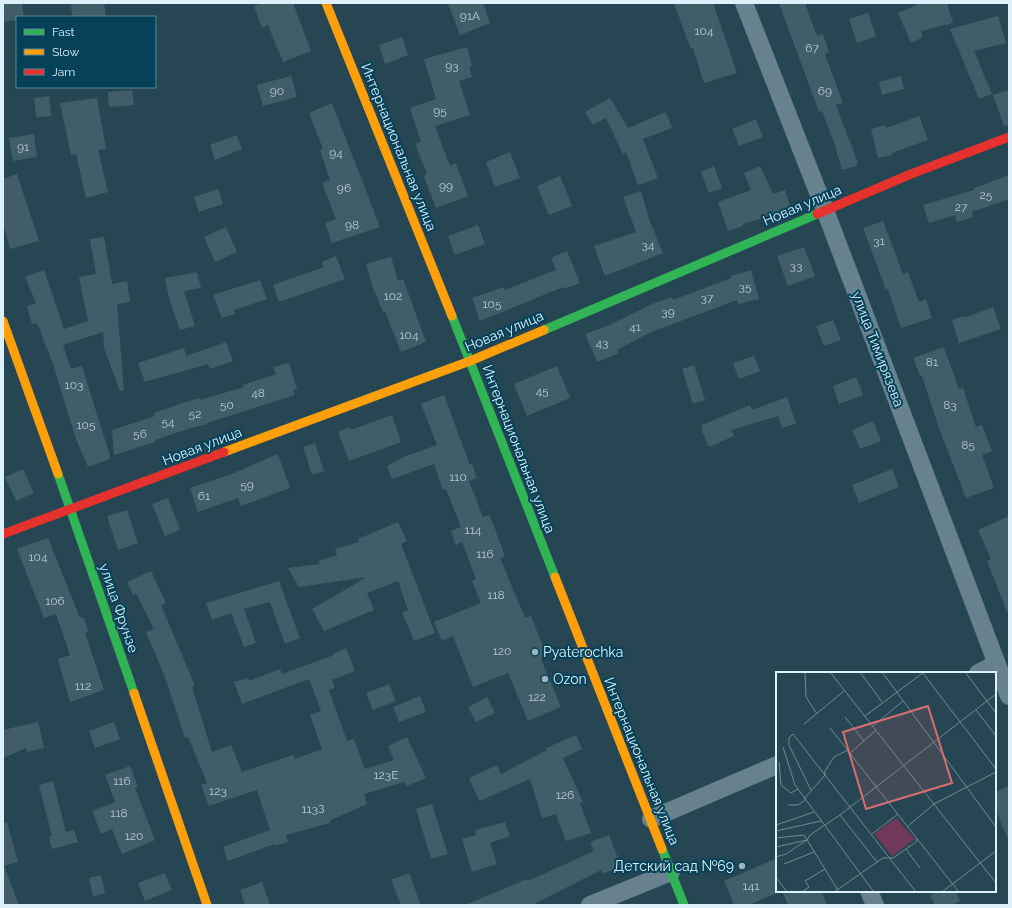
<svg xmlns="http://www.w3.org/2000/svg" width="1012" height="908" font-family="Raleway,sans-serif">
	<rect width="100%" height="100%" fill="#274653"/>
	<path fill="#415d68" d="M3 3H22L24 17H17V20L4 22Z
		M70 3H104L106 17H73Z
		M262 3H293L311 51 283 62 268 25 262 28 254 6Z
		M448 3H483L490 23 460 35Z
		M674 3H713L737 73 704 83 693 48 691 49Z
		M779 3H805L817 36 823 34 829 52 825 54 843 103 836 105 858 163H856L857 166 842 170 834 142 822 111 819 112Z
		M921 3H947L953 23 921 31 923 37 911 43 898 13Z
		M868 13 876 36 857 43 849 19Z
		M998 16 1006 43 974 51 992 94 979 99 950 29Z
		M402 37 408 55 385 64 379 45Z
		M467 47 472 66 469 67 472 77 459 81 470 115 435 126 450 166 456 163 468 196 436 208 424 176 427 174 415 144 421 142 410 108 436 99 424 59Z
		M291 76 297 97 263 106 257 85Z
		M901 76 904 89 882 95 879 82Z
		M132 90 134 105 109 107 108 92Z
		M1009 90V125L1004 126 993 95Z
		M49 96 51 116 36 117 34 98Z
		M97 98 106 149 98 150 108 192 86 198 76 154 71 155 60 103Z
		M610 98 628 128 666 112 672 128 643 139 658 178 638 185 626 152 623 154 606 118 593 125 585 112Z
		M332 103 380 227 332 243 325 223 336 219 322 183 330 180 320 150 323 149 309 113Z
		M919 116 928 140 892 153V155L878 158 871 129 885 125 886 128Z
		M756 119 763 137 739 146 732 129Z
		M34 134 37 157 13 161 9 138Z
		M237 135 242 149 215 160 210 145Z
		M510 152 520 178 495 187 486 162Z
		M714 166 722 188 709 193 701 172Z
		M760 166 773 194 785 190 791 209 743 224V226L728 231 718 202 751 190 744 173Z
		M17 174 39 241 10 249 3 223V179Z
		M1009 175V199L972 212 973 217 957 222 955 215 929 223 923 205 974 190V188Z
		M560 176 572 206 549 215 537 186Z
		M218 189 223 204 199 212 194 197Z
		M641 191 649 219 663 253 605 276 594 246 636 232 623 197Z
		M883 221 903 274 908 272 919 302 926 299 932 318 901 328 888 289 886 290 863 228Z
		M478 225 485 244 455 255 448 236Z
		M226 227 237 252 215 262 204 237Z
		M104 237 112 284 127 281 130 302 117 304 124 390 120 391 104 348 103 332 63 345 71 369 82 366 110 456V459L88 467 76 439 52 361 37 323 32 324 27 306 36 303 25 277 44 270 64 329 88 321 79 277 96 274 90 239Z
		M804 247 815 276 788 286 777 256Z
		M567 251 580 283 564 289 563 287 480 321 472 298 504 287 505 290 556 270 551 258Z
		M336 256 345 279 279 302 273 285 324 267 322 262Z
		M391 257 398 281 403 279 426 342 401 352 385 311 383 312 372 285 366 264Z
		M751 270 759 299 738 304 737 300 651 332 617 350 619 353 597 362 585 334 607 326 652 304 672 297 673 300 731 278V276Z
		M197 272 201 288 184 291 195 326 180 330 168 295 165 278Z
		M260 280 267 299 234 310 235 314 222 318 213 295Z
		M993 307 1001 329 959 343 952 320 963 316 964 318Z
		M833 320 841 340 824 346 816 326Z
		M226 342 233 361 210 369 208 364 145 382 138 363 184 348 186 356Z
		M944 347 959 389 963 388 976 427 982 425 992 451 982 455 994 488 966 498 939 428 922 376H920L913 358Z
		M754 356 760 371 739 379 733 363Z
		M289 363 297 389 293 390 295 395 207 423 208 424 191 428 155 440V442L114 455 112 430 155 416 154 413 183 403 199 398 200 400 244 387 243 385 276 374 273 367Z
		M694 365 705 400 693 404 682 369Z
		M557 366 570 398 527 416 514 384Z
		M856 377 863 395 839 404 833 386Z
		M444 395 470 465 472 464 477 478 469 481 483 517 489 515 496 531 505 556 500 558 525 618 531 616 547 657 541 659 561 707 528 721 508 673 473 687 453 636 442 641 434 622 481 603 472 581 476 579 462 542 456 545 451 531 461 527 446 489 443 490 434 464 392 479 387 466 404 457 437 445 421 404Z
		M787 397 796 423 782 428 778 416 731 430 734 436 709 447 702 431V425L750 405 752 410Z
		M392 415 401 442 349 461 338 432 350 427 351 430Z
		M873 421 881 441 860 449 852 430Z
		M315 443 324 471 312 475 303 447Z
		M278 454 290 488 241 506 238 498 198 512 190 488 229 475Z
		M23 469 34 493 16 501 5 477Z
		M892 469 899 487 859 503 852 485Z
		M168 498 180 530 165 536 152 504Z
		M127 510 138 543 118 550 107 516Z
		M1009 516V614H1008L987 561 991 559 978 530Z
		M398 522 407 541 401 544 435 633 414 641 402 612 408 610 398 581 367 593 374 610 324 631 312 609 367 577 299 587 288 568 319 564V561L337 555 335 549 359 542 358 539Z
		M48 538 80 618 83 617 89 632 85 633 104 690 70 702 58 659 70 655 56 614 44 618 17 549Z
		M151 571 166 603 161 605 195 686 192 687 212 752 231 745 242 772 293 755 295 759 322 749 310 715 321 711 309 679 242 704 234 682 248 678 249 681 280 669 282 674 334 655 333 654 346 648 355 671 332 680 335 688 329 690 347 741 354 739 365 769 394 760 388 746 407 737 426 778 407 786 404 782 364 794 367 804 329 821 330 823 286 835 288 842 275 846 274 844 228 861 223 847 270 830 257 790 209 806 201 785 207 783 188 737 185 738 165 677 146 632 154 629 136 593 133 595 127 582Z
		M279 581 300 638 285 644 270 602 244 609 256 643 244 647 231 613 212 620 206 603Z
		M389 684 396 701 373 710 366 693Z
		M420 696 426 712 399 722 393 707Z
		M487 697 495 713 476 722 468 707Z
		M38 722 44 748 27 752 26 748 3 758V730Z
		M114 722 120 739 95 748 89 731Z
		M576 735 582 749 563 758 583 802 580 803 591 833 566 841 556 814 542 818 530 779 479 801 469 778 497 765 501 774 547 750 546 748Z
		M130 766 138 787 135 788 155 840 122 854 112 829 101 834 92 811 115 802 105 775Z
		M53 781 66 832 74 830 78 842 52 849 49 837 52 836 39 785Z
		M1009 786V842L995 808V792Z
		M432 804 448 854 431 859 416 809Z
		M7 822 18 862 4 866 19 905H3V823Z
		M505 822 510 836 490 843 497 864 472 872 462 839 476 835 475 830Z
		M609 835 621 866 603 874 601 870 532 905H465L527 879 528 881 594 851 590 842Z
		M777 858V893L749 905H734L724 881Z
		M165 873 172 890 145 901 138 883Z
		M409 873 421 905H401L391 880Z
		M101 875 105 893 93 897 89 878Z
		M262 882 270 905H245L240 890Z
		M782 891H821L827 905H788Z
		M939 891H956L960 901 952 905H935L930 895Z"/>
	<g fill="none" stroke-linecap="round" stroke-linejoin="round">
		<path stroke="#67828e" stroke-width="18" d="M744 3 825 210 1009 696
			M978 673 996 664
			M651 819 777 765
			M869 891 875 905
			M590 905 671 872"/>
		<path stroke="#30b455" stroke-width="9" d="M452 316 555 577
			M544 330 817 214
			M58 474 134 693
			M662 849 684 905"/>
		<path stroke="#ff9f0a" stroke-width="9" d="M326 3 452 316
			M3 321 58 474
			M224 452 470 361 544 330
			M555 577 662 849
			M134 693 207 905"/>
		<path stroke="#e5322d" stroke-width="9" d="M817 214 911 174 1009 137
			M3 534 224 452"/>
	</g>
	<g fill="#9db5c0" stroke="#054259" stroke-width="1.5">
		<circle cx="535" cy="652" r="4"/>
		<circle cx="545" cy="679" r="4"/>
		<circle cx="742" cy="866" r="4"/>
	</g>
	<g text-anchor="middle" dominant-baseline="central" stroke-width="4" stroke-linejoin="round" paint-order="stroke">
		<g font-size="12" fill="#b6ccd6">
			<text x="470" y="16">91А</text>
			<text x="704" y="31">104</text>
			<text x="812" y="48">67</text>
			<text x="452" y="66">93</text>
			<text x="277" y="91">90</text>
			<text x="825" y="91">69</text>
			<text x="440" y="111">95</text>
			<text x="23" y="147">91</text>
			<text x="336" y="153">94</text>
			<text x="446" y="186">99</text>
			<text x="344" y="188">96</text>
			<text x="986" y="195">25</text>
			<text x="961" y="207">27</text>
			<text x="352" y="225">98</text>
			<text x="879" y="241">31</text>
			<text x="648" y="245">34</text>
			<text x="796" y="266">33</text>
			<text x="745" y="287">35</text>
			<text x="393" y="296">102</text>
			<text x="707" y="298">37</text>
			<text x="492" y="304">105</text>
			<text x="668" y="312">39</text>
			<text x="635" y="327">41</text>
			<text x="409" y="335">104</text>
			<text x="602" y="343">43</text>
			<text x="932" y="362">81</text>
			<text x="74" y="385">103</text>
			<text x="542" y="391">45</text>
			<text x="258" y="393">48</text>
			<text x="227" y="405">50</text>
			<text x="950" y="405">83</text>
			<text x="195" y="414">52</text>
			<text x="168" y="422">54</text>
			<text x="86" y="425">105</text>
			<text x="140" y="434">56</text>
			<text x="968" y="445">85</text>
			<text x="458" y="477">110</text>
			<text x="247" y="485">59</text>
			<text x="204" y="496">61</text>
			<text x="473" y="530">114</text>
			<text x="485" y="554">116</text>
			<text x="38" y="557">104</text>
			<text x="496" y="595">118</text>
			<text x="55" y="601">106</text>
			<text x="502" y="651">120</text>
			<text x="83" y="686">112</text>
			<text x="537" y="697">122</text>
			<text x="386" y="775">123Е</text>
			<text x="122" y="781">116</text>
			<text x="218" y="791">123</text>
			<text x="565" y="795">126</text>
			<text x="313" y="809">113З</text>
			<text x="119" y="813">118</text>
			<text x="134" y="836">120</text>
			<text x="751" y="886">141</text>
		</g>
		<g font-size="14" fill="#ddf1fb" stroke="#054259">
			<text transform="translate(399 147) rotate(68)">Интернациональная улица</text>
			<text transform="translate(802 205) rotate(-23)">Новая улица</text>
			<text transform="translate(504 331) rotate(-23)">Новая улица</text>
			<text transform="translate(878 349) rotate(69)">улица Тимирязева</text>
			<text transform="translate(202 446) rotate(-21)">Новая улица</text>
			<text transform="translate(519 449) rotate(69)">Интернациональная улица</text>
			<text transform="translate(119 608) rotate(71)">улица Фрунзе</text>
			<text transform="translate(642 761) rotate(68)">Интернациональная улица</text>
		</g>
		<g font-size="14" fill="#ddf1fb" stroke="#054259" text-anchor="start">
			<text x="543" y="652">Pyaterochka</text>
			<text x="553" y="679">Ozon</text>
			<text x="734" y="866" text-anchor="end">Детский сад №69</text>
		</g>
	</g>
	<g transform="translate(776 672)">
		<rect width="220" height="220" fill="#274653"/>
		<path d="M120 146 139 167 116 184 98 162Z" fill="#71385a"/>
		<path fill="none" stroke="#708a96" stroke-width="1" d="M29 0 30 25 41 42M54 0 220 211M84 0 106 30M106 0 220 155M146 0 220 97M189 0 220 41M200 38 220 64M89 44 148 0M69 45 88 69M28 52 68 19M97 54 127 29M54 56 183 220M7 75 19 113 98 220M74 81 99 59M3 90 5 113 15 121 22 117M35 118 13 73V66L17 62 140 220M28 127 49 103V99L58 85 72 78M12 133H22L29 128M64 143 101 190M0 153 38 140M132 154 158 132 220 100M0 159 45 149M96 162 122 142M0 166 28 163 63 220M0 175 31 168M130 177 144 196M0 185 10 182 31 168 34 163 64 143 220 22M8 192 38 180M0 205 11 220M26 220 33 215 29 209 49 197M58 220 107 186H117L140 170 141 166M166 220 220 179"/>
		<path fill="#d86e72" fill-opacity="0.15" stroke="#d86e72" stroke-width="2" d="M152 34 176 111 90 137 67 60Z"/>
		<rect width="220" height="220" fill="none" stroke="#ddf1fb" stroke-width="2"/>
	</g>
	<rect width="1012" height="908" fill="none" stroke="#ddf1fb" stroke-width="8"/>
	<rect x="16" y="16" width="140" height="72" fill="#054259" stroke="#5b889a"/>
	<rect x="24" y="29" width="20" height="6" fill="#30b455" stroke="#5b889a"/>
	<text x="52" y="36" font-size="12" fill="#ddf1fb">Fast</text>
	<rect x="24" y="49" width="20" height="6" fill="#ff9f0a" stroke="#5b889a"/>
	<text x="52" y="56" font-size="12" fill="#ddf1fb">Slow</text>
	<rect x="24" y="69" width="20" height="6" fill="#e5322d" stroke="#5b889a"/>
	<text x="52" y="76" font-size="12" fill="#ddf1fb">Jam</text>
</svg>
